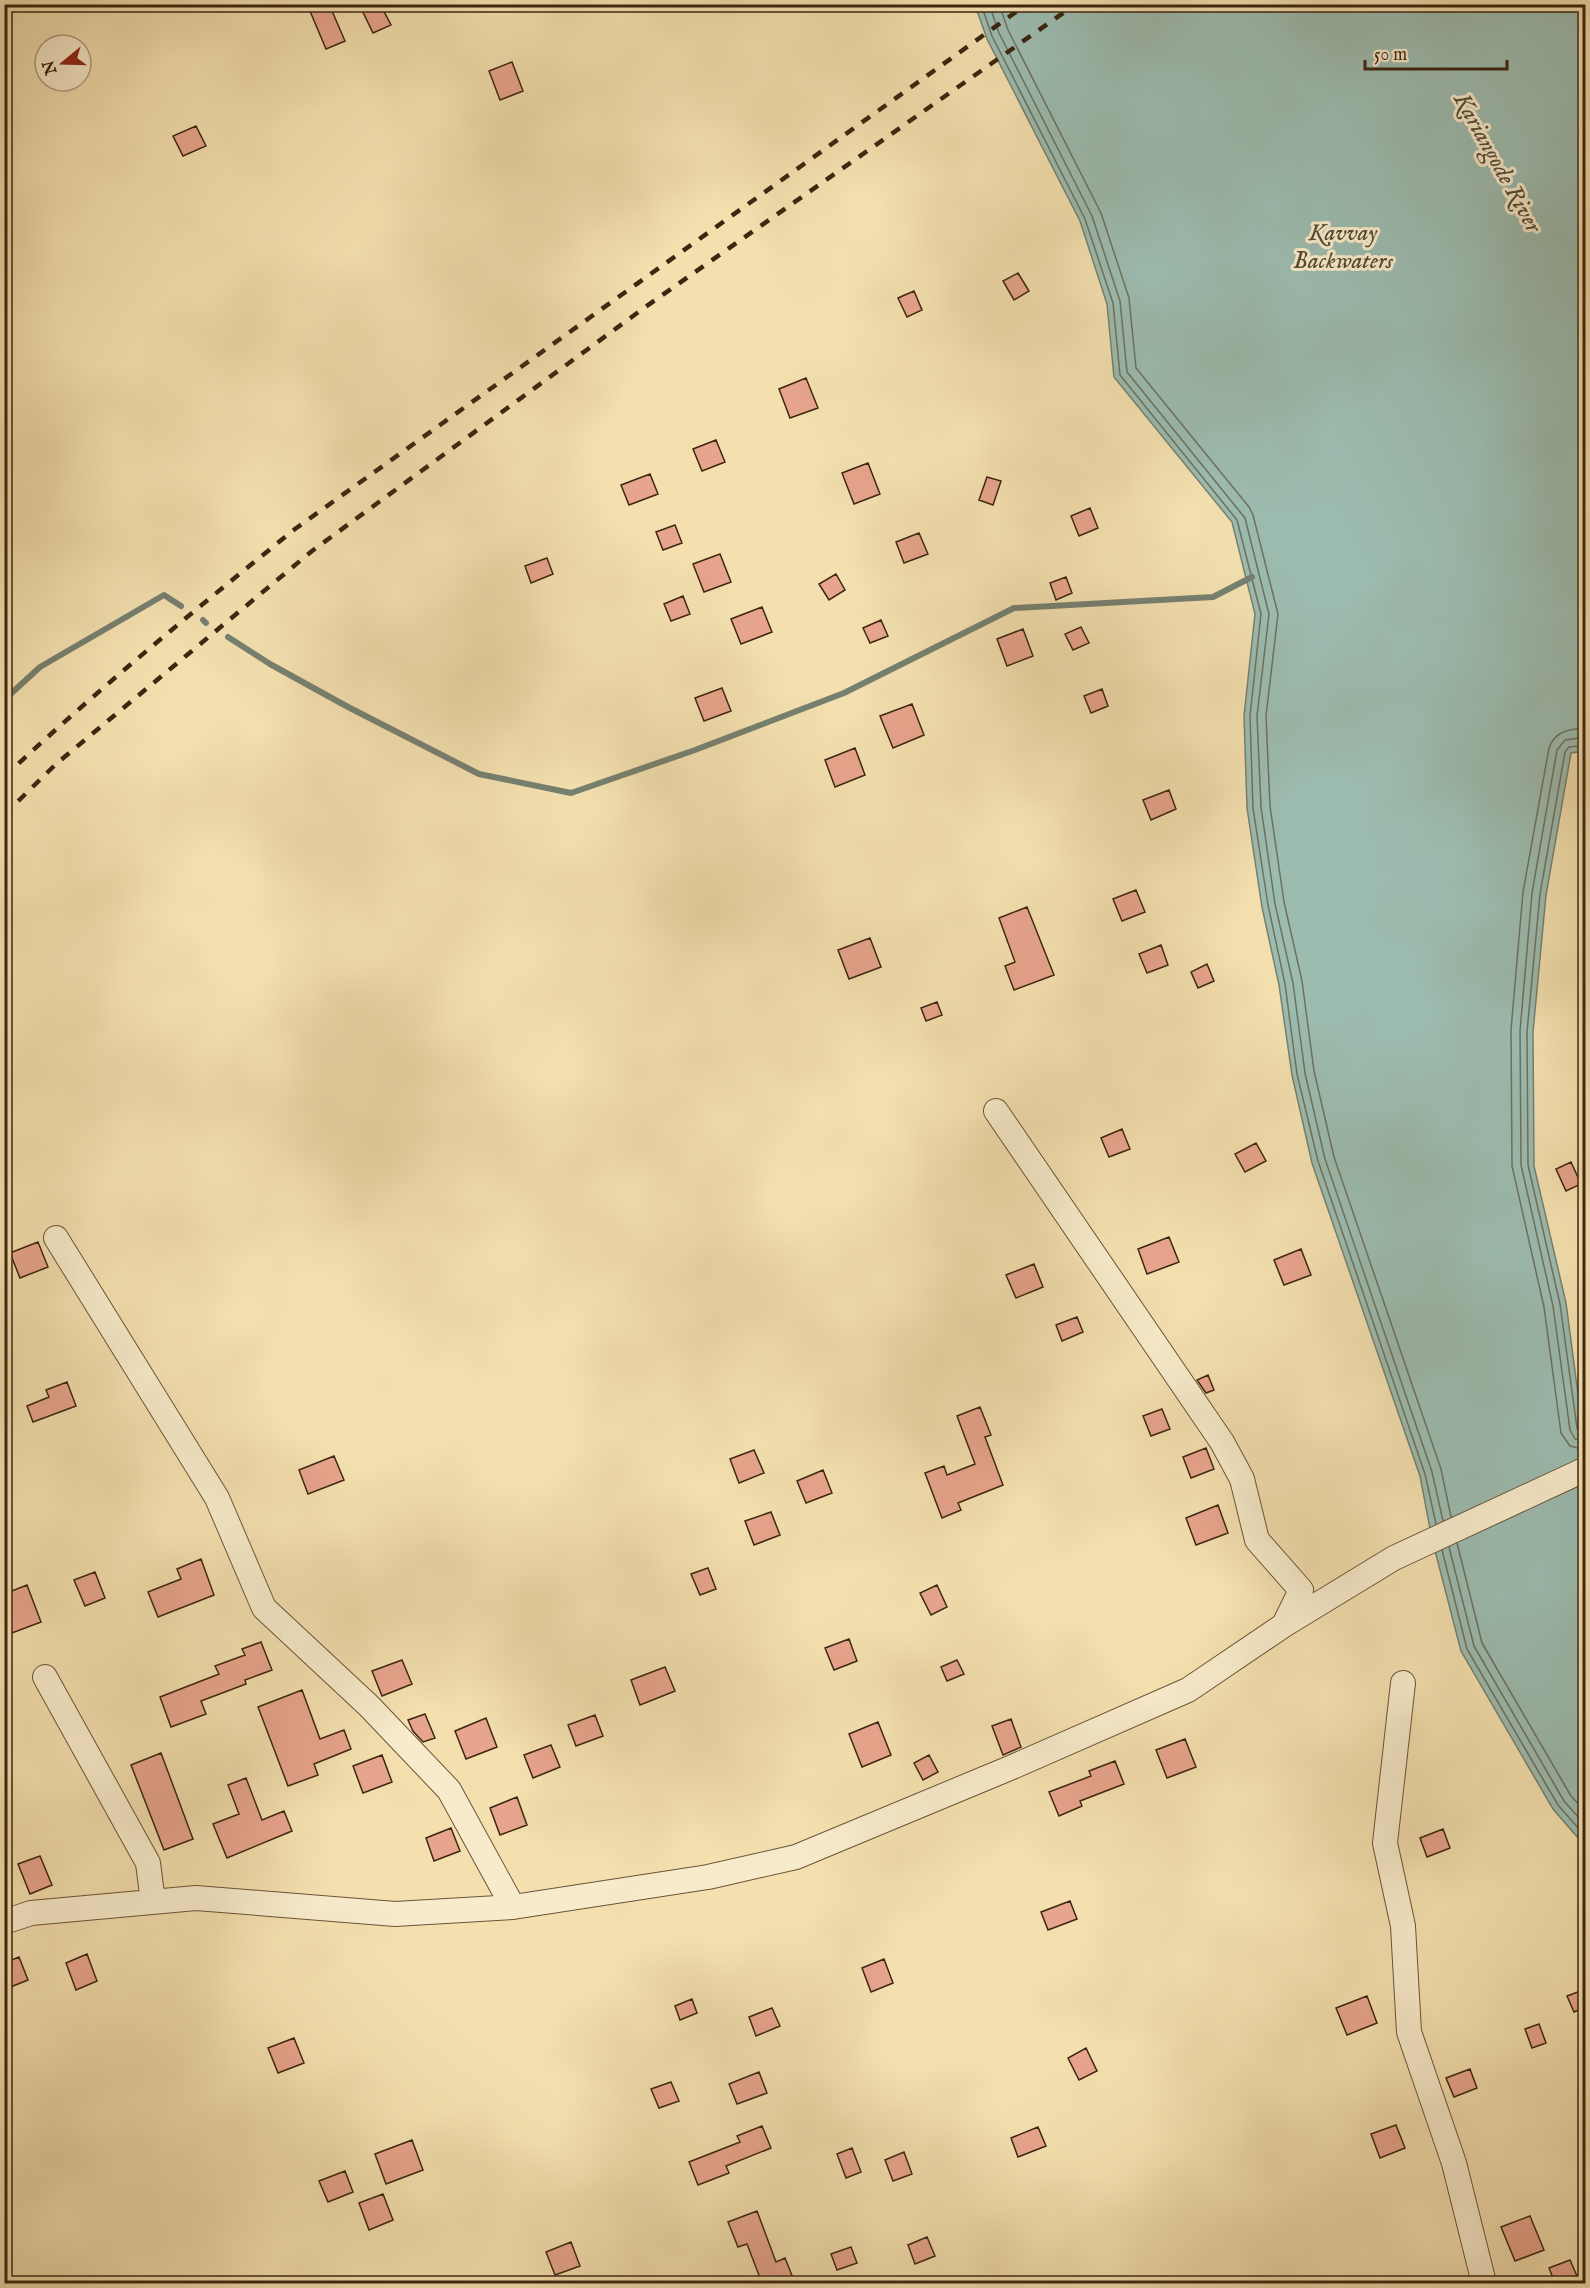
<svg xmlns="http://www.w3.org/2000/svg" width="1590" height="2288" font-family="'IM FELL English',serif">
	<rect width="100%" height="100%" fill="#f4e0af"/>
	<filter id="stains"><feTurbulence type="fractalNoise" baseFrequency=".00333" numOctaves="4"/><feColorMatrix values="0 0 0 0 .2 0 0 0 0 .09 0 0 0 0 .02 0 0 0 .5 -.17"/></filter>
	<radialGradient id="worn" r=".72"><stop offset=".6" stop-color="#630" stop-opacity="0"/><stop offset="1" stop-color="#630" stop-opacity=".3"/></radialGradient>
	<path fill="#9cbcb0" stroke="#768070" stroke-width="1.5" d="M975 5H1585V751L1571 753 1546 895 1533 1032 1534 1166 1566 1303 1585 1447V1846L1553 1809 1461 1651 1432 1539 1420 1476 1312 1163 1292 1075 1279 985 1262 907 1247 808 1244 716 1255 614 1232 522 1114 377 1107 304 1080 221 987 39Z"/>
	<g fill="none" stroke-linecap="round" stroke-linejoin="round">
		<path stroke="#6c7160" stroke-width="1.5" d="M981 4 992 36 1085 219 1113 303 1120 375 1237 520 1261 614 1250 716 1253 808 1268 905 1285 984 1297 1074 1318 1161 1425 1474 1436 1524
			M989 4 999 33 1092 216 1120 301 1127 372 1245 518 1269 614 1257 716 1261 807 1275 904 1293 983 1305 1073 1325 1159 1432 1472 1443 1521
			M999 4 1008 30 1101 213 1129 298 1136 368 1249 507 1253 515 1278 614 1266 716 1270 806 1284 902 1302 981 1314 1071 1334 1157 1441 1469 1451 1517
			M1586 728C1569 729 1555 731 1549 748L1523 892 1511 1030 1512 1166 1544 1307 1561 1433 1570 1446 1586 1450
			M1586 737 1565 740 1557 750 1532 893 1520 1031 1521 1165 1553 1306 1570 1430 1575 1439 1586 1441
			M1586 745 1569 747 1565 752 1540 894 1527 1032 1528 1165 1560 1304 1577 1428 1580 1432 1586 1434
			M1457 1543 1482 1643 1571 1796 1586 1812
			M1449 1547 1474 1646 1564 1801 1586 1826
			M1442 1550 1467 1649 1558 1805 1586 1837"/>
		<path stroke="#768070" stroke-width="6" d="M203 620 206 623
			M228 637 270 664 348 707 479 774 571 793 695 750 844 693 1014 608 1213 597 1252 577
			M4 700 40 667 164 595 181 606"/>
	</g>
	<path fill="#e8a58d" stroke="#3c2610" stroke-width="1.5" d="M307 4H329L345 41 326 49Z
		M359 4H380L391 25 373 33Z
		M512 62 523 91 500 100 489 71Z
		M196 126 206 146 183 156 173 136Z
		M1018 273 1029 291 1014 300 1003 281Z
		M914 291 922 310 907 317 898 298Z
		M806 378 818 408 790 418 779 389Z
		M716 440 725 462 702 471 693 449Z
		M868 463 880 494 854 504 842 473Z
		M650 474 658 494 629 505 621 485Z
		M987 477 1001 481 993 505 979 500Z
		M1090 508 1098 528 1079 536 1071 516Z
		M675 525 682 543 663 550 656 532Z
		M919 533 928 554 904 563 896 542Z
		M720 554 731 582 704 592 693 564Z
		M547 558 553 574 531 583 525 566Z
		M836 574 845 590 829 600 819 584Z
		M1066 577 1072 593 1056 600 1050 583Z
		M683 596 690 614 671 621 664 604Z
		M762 607 772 632 741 644 731 619Z
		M881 620 888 636 870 643 863 628Z
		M1081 627 1089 643 1073 650 1065 634Z
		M1023 629 1033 656 1007 666 997 639Z
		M722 688 731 711 704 721 695 698Z
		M1102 689 1108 706 1091 713 1084 696Z
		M912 704 924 735 893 748 880 716Z
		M855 748 865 775 835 787 825 760Z
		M1169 790 1176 809 1151 820 1143 800Z
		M1136 890 1145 912 1122 921 1113 899Z
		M1027 907 1054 975 1014 990 1005 966 1015 962 999 918Z
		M870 938 881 967 849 979 838 950Z
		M1161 945 1168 965 1147 973 1139 954Z
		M1207 964 1214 981 1198 988 1191 972Z
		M937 1002 942 1015 926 1021 921 1008Z
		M1122 1129 1130 1149 1109 1157 1101 1138Z
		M1256 1143 1266 1161 1245 1172 1235 1154Z
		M1571 1162 1581 1184 1566 1191 1556 1169Z
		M1169 1237 1179 1262 1147 1274 1138 1249Z
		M38 1242 48 1267 20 1278 10 1253Z
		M1301 1249 1311 1275 1284 1285 1274 1260Z
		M1034 1264 1043 1287 1016 1298 1006 1275Z
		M1077 1317 1083 1332 1062 1341 1056 1325Z
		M1208 1375 1214 1390 1206 1393 1197 1380Z
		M67 1382 76 1406 33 1422 27 1406 49 1397 46 1390Z
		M980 1407 991 1435 985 1437 1003 1485 958 1503 961 1510 942 1518 925 1473 944 1466 947 1475 975 1464 957 1416Z
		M1162 1409 1170 1429 1151 1436 1143 1416Z
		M1206 1448 1214 1469 1191 1478 1183 1457Z
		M754 1450 764 1473 739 1483 730 1459Z
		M334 1456 344 1480 308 1494 299 1470Z
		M823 1470 832 1493 806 1503 797 1481Z
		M1218 1505 1228 1533 1196 1545 1186 1518Z
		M771 1512 780 1535 754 1545 745 1521Z
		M201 1559 214 1595 158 1617 148 1592 181 1579 177 1569Z
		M708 1568 716 1589 700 1595 691 1574Z
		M95 1572 105 1598 85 1606 74 1580Z
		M27 1585 41 1622 4 1636V1594Z
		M937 1585 947 1607 931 1615 920 1593Z
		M849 1639 857 1661 834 1670 825 1648Z
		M261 1642 272 1670 245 1680 246 1684 201 1701 206 1714 171 1727 160 1697 219 1674 215 1666 245 1655 242 1649Z
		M402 1660 412 1684 382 1696 372 1671Z
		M957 1660 964 1674 947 1681 941 1667Z
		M665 1667 675 1691 640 1705 631 1680Z
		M302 1690 320 1739 344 1730 351 1749 314 1764 318 1775 288 1786 258 1707Z
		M425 1714 435 1738 423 1742 413 1731 408 1720Z
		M595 1715 603 1736 576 1746 568 1725Z
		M486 1718 497 1747 466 1759 455 1731Z
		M1011 1719 1021 1747 1003 1755 992 1726Z
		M878 1722 891 1755 862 1767 849 1734Z
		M1185 1739 1196 1767 1167 1778 1156 1750Z
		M551 1745 560 1767 533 1778 524 1755Z
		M161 1753 193 1839 164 1850 131 1765Z
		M382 1755 392 1782 363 1793 353 1766Z
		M929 1755 938 1772 923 1780 914 1763Z
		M1115 1761 1124 1784 1080 1801 1082 1806 1059 1816 1049 1792 1091 1776 1089 1771Z
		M246 1778 262 1820 284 1811 292 1831 227 1858 213 1824 239 1814 228 1785Z
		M517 1797 527 1825 500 1835 490 1808Z
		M451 1828 460 1851 434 1861 426 1838Z
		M1443 1829 1450 1848 1427 1857 1420 1838Z
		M40 1856 52 1885 30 1894 18 1864Z
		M1070 1901 1077 1919 1048 1930 1041 1912Z
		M87 1954 97 1981 76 1990 66 1963Z
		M19 1957 28 1980 8 1988 4 1980V1963Z
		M884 1959 893 1983 871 1992 862 1968Z
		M1586 1989V2007L1574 2012 1567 1996Z
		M1367 1996 1377 2023 1347 2035 1336 2008Z
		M692 1999 697 2013 680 2020 675 2006Z
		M772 2008 780 2026 756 2036 749 2017Z
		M1539 2024 1546 2043 1532 2048 1525 2029Z
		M294 2038 304 2063 278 2073 268 2048Z
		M1086 2048 1097 2071 1079 2080 1068 2058Z
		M1470 2069 1477 2088 1454 2097 1446 2078Z
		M759 2072 767 2093 737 2104 729 2084Z
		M671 2082 679 2101 659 2108 651 2089Z
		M1396 2125 1405 2148 1380 2158 1371 2134Z
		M762 2126 771 2148 726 2166 729 2173 698 2185 689 2162 740 2142 737 2136Z
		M1038 2127 1046 2146 1018 2157 1011 2138Z
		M412 2140 423 2170 386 2184 375 2154Z
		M852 2148 861 2172 846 2178 837 2154Z
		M904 2152 912 2174 893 2181 885 2160Z
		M345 2171 353 2192 328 2202 319 2181Z
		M383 2194 393 2220 369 2230 359 2203Z
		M757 2211 776 2262 785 2258 795 2283H762L747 2244 738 2247 728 2222Z
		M1530 2216 1544 2250 1515 2261 1501 2227Z
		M927 2237 935 2256 915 2264 908 2245Z
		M571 2242 580 2266 555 2275 546 2252Z
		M851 2247 857 2263 837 2270 831 2254Z
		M1570 2260 1580 2283H1555L1549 2268Z"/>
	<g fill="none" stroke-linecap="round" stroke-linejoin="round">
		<g stroke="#6a5438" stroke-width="26">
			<path id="minor" d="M996 1111 1222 1442 1242 1479 1257 1540 1301 1590 1284 1625
				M56 1238 217 1498 264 1608 369 1706 449 1790 513 1907
				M45 1677 148 1863 153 1902
				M1403 1683 1385 1843 1403 1926 1409 2032 1454 2163 1483 2279 1481 2284
				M4 1922 31 1913 196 1898 395 1914 513 1907 708 1877 796 1857 1010 1768 1188 1690 1284 1625 1394 1558 1586 1469"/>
		</g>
		<use href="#minor" stroke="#f8ebcb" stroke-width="24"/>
		<path stroke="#3c2610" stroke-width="4.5" stroke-dasharray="10 10" stroke-linecap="butt" d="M4 777C97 690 196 609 295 529L1027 4
			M4 815 56 764 312 551 644 308 1076 4"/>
	</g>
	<g text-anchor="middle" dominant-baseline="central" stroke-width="6" stroke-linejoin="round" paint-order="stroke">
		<g font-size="24" font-style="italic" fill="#544c38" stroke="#f8ebcb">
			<text transform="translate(1497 163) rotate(61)">Kariangode River</text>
			<text x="1343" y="233">Kavvay<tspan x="1343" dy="28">Backwaters</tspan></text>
		</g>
	</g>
	<rect width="1590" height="2288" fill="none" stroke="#f4e0af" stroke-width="24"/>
	<rect x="6" y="6" width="1578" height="2276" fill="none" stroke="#3c2610" stroke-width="3"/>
	<rect x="12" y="12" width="1566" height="2264" fill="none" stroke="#3c2610" stroke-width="1.5"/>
	<g transform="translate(63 63) rotate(251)"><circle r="28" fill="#f8ebcb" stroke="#ad9c80" stroke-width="1.5"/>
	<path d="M0-4.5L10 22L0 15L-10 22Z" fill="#8f2418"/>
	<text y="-9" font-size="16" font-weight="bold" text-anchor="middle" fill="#3c2610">N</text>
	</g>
	<path d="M1365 60v9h142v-9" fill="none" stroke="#3c2610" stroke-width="3"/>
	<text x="1374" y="60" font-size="18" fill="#3c2610" stroke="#f8ebcb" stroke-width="4.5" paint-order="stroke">50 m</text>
	<rect width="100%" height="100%" filter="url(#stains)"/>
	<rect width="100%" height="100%" fill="url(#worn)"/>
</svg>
